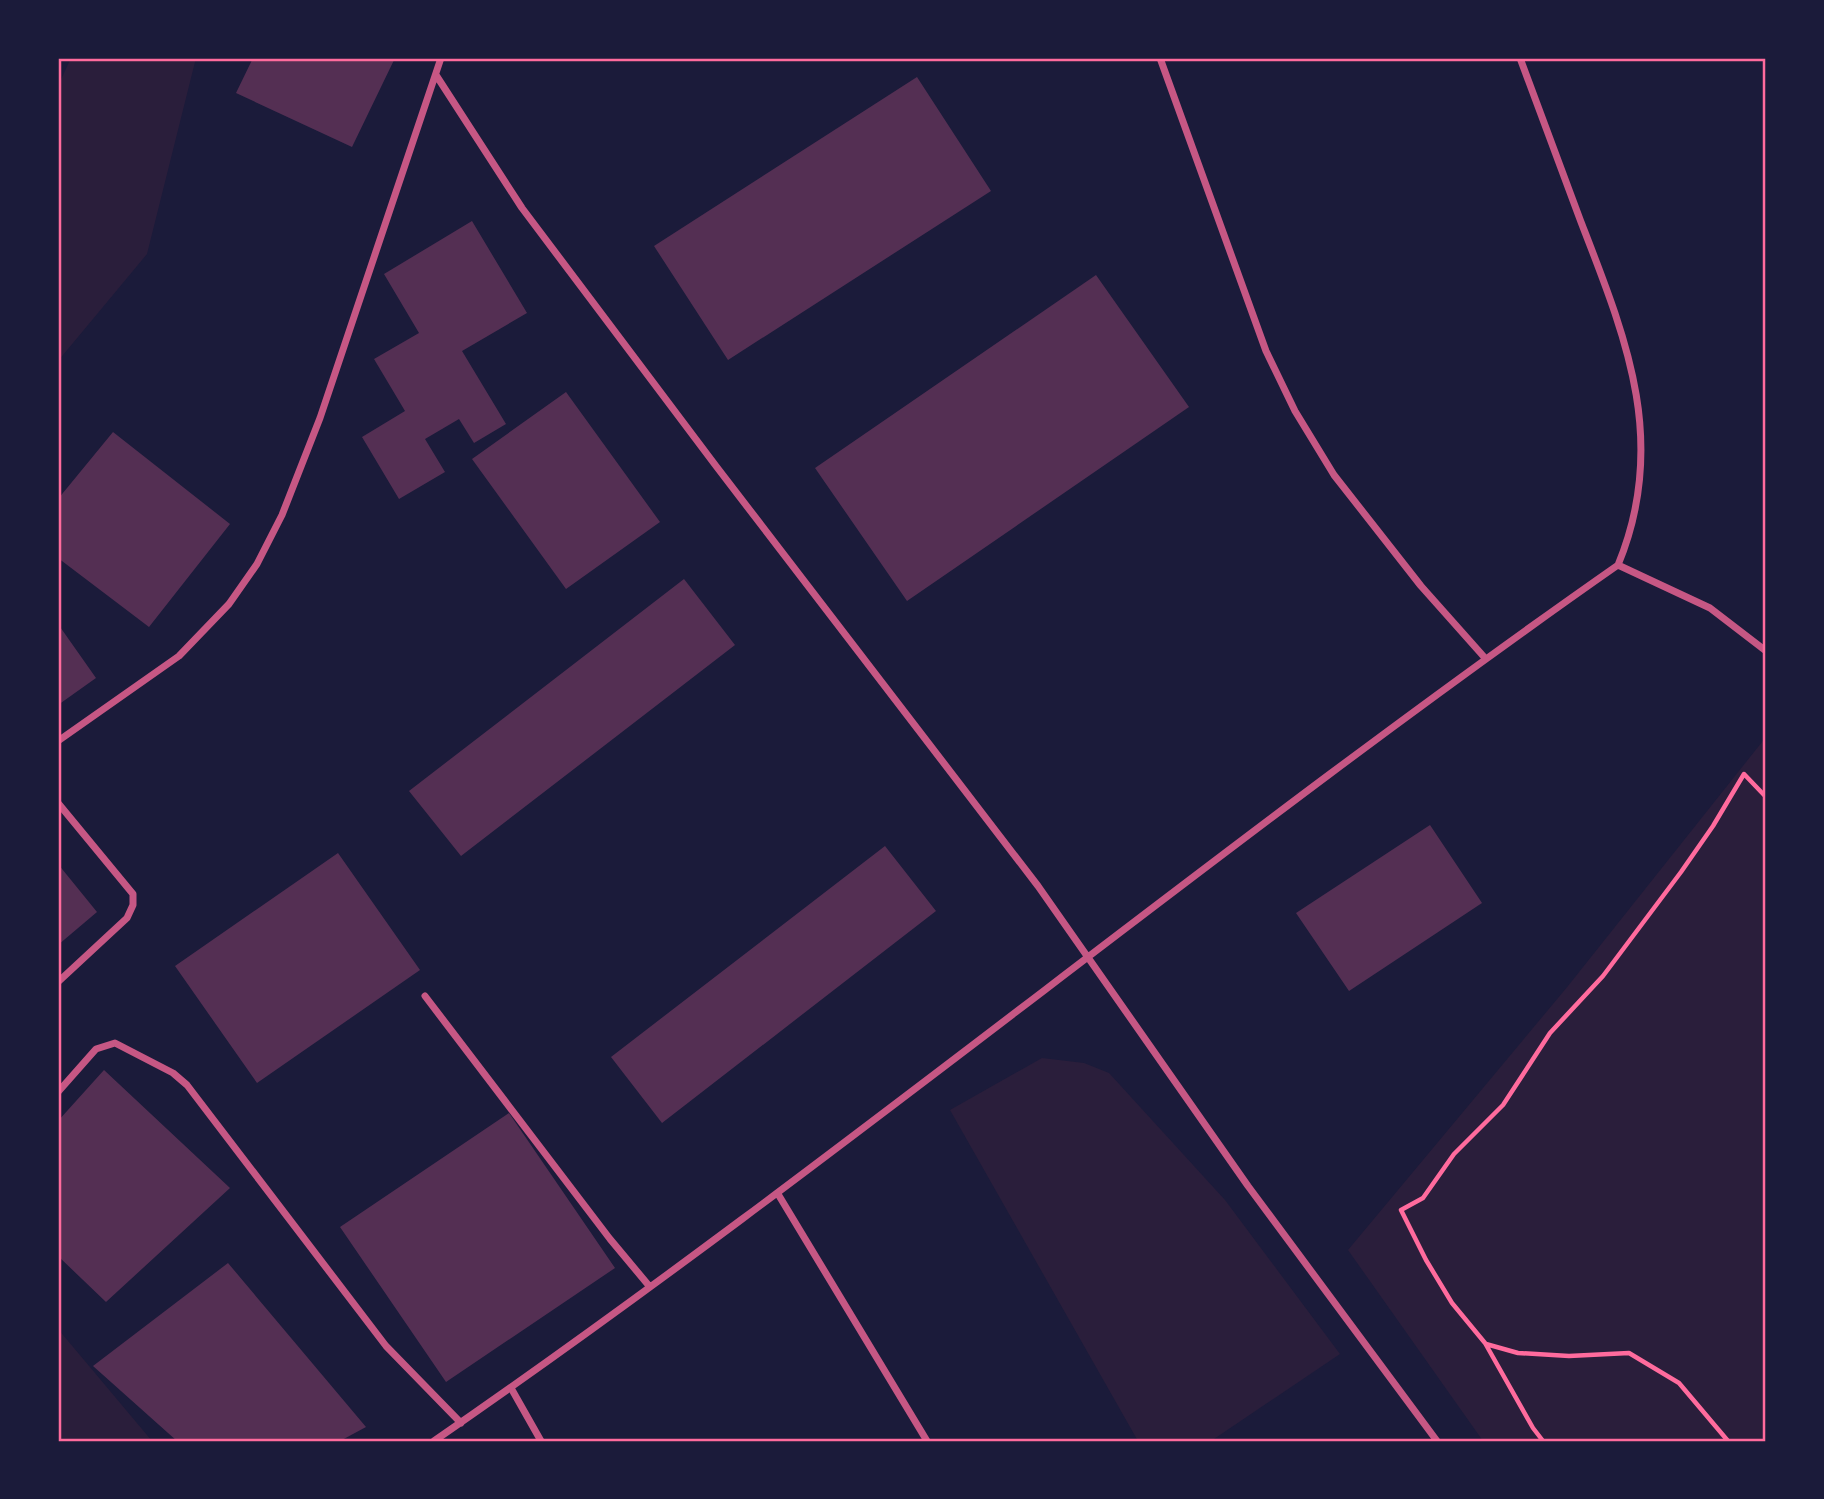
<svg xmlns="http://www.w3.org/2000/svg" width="1824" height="1499" font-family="'DejaVu Sans',sans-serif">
	<rect width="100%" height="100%" fill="#1b1b3a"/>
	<path fill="#2a1e3b" d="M71 58H196L147 254 58 361V86Z
		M1766 737V1441H1483L1348 1250 1568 986Z
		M1042 1058 1084 1063 1109 1073 1225 1200 1340 1354 1211 1441H1138L950 1110Z
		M58 1329 152 1441H58Z"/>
	<path fill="#542f53" d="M253 58H395L352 147 236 93Z
		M917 77 991 191 728 360 654 246Z
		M472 221 527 313 462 351 506 424 474 443 459 419 425 439 445 472 399 499 362 437 405 411 374 359 419 333 384 274Z
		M1096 275 1189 407 907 601 815 468Z
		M566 392 660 522 566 589 472 459Z
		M113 432 230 524 149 627 58 558V499Z
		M684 579 735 645 461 856 409 791Z
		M58 624 96 678 58 705Z
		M1430 825 1482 903 1349 991 1296 913Z
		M885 846 936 911 662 1123 611 1057Z
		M338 853 420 970 257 1083 175 966Z
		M58 864 97 912 58 945Z
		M104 1070 230 1188 106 1302 58 1256V1121Z
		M509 1113 615 1268 446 1382 340 1227Z
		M228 1263 366 1427 340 1441H177L93 1366Z"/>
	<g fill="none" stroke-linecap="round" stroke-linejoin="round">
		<path stroke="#ff6b9d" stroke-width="4.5" d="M1486 1344 1518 1353 1569 1356 1629 1353 1679 1383 1728 1441
			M1543 1441 1533 1428 1485 1343 1452 1303 1426 1260 1401 1210 1423 1198 1454 1154 1503 1105 1550 1033 1603 976 1681 872 1713 826 1744 774 1766 797"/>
		<path stroke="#c65784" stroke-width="7" d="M1160 58 1266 351 1295 411 1334 475 1421 586 1485 658
			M1520 58C1540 112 1560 167 1581 222 1626 338 1669 442 1618 565
			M436 75 522 208 716 466 1038 886 1248 1186 1437 1441
			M1618 565 1710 608 1766 651
			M58 741 179 656 229 604 257 564 282 515 320 418 441 58
			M58 803 133 894V905L127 918 58 982
			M425 996 610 1239 650 1287
			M58 1092 96 1049 115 1043 173 1073 187 1085 386 1346 461 1423
			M778 1194 927 1441
			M511 1388 541 1441
			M434 1441C838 1162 1216 846 1618 565"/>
	</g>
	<rect width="1824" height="1499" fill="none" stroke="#1b1b3a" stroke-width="119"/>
	<rect x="60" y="60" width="1704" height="1380" fill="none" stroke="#ff6b9d" stroke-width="2.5"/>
</svg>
